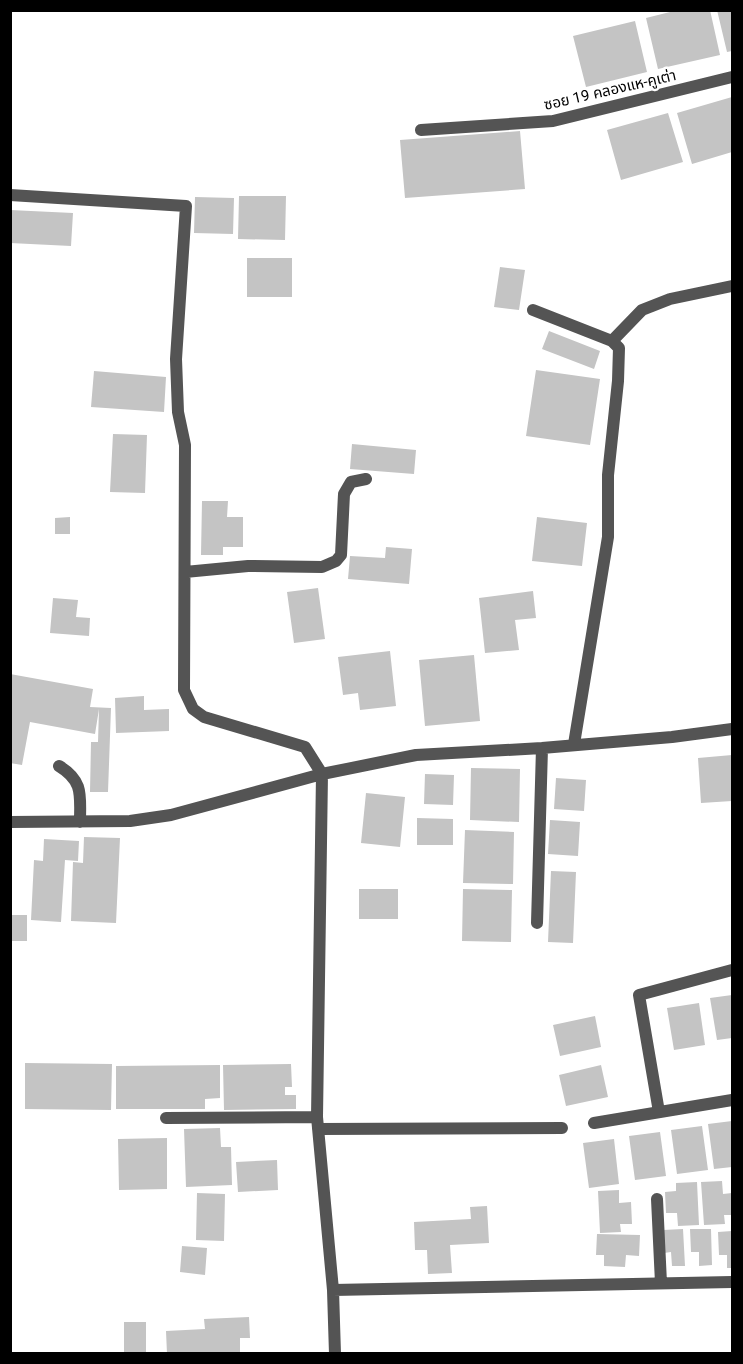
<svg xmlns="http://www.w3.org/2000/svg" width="743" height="1364" font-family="Roboto,'Noto Sans Thai',sans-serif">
	<rect width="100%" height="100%" fill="#fff"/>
	<path fill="#c4c4c4" d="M678 10H710L720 55 658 69 646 18Z
		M717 10H732V51L727 52Z
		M635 21 647 72 586 87 573 36Z
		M732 97V152L692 164 677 113Z
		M668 113 683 162 621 180 607 130Z
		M520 131 525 189 405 198 400 140Z
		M239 196H286L285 240 238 239Z
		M195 197 234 198 233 234 194 233Z
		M10 210 73 213 71 246 10 243Z
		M247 258H292V297H247Z
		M500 267 525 270 519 310 494 307Z
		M549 331 600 351 594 369 542 349Z
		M536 370 600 379 590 445 526 436Z
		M94 371 166 377 164 412 91 407Z
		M113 434 147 435 145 493 110 492Z
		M352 444 416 450 414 474 350 469Z
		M202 501H228L227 517H243V547H223V555H201Z
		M70 517V534H55V518Z
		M537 517 587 523 582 566 532 561Z
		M386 547 412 549 409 584 348 579 350 556 385 558Z
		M318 588 325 639 294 643 287 592Z
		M533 591 536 618 515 620 519 650 485 653 479 598Z
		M53 598 78 600 76 617 90 618 89 636 50 633Z
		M390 651 396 706 360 710 358 693 343 695 338 657Z
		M474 655 480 721 425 726 419 660Z
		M10 674 93 689 90 707 111 708 108 792H90L91 742H98L99 709 95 734 30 722 22 765 10 763Z
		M144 696V710L169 709V731L116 733 115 698Z
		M732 755V801L701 803 698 758Z
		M471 768 520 769 519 822 470 820Z
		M425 774 454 775 453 805 424 804Z
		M556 778 586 780 584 811 554 809Z
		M366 793 405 797 400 847 361 843Z
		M417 818 453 819V845H417Z
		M550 820 580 822 578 856 548 854Z
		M465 830 514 832 513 884 463 883Z
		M84 837 120 838 116 923 71 921 73 862 83 863Z
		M44 839 79 841 78 861 65 860 61 922 31 920 34 860 43 861Z
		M551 871 576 872 573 943 548 942Z
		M359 889H398V919H359Z
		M463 889 512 890 511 942 462 941Z
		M10 915H27V941H10Z
		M732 995V1038L717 1040 710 998Z
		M699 1003 705 1045 674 1050 667 1008Z
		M595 1016 601 1047 560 1056 553 1025Z
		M25 1063 112 1064 111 1110 25 1109Z
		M291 1064 292 1087H285V1095H296V1109L224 1110 223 1065Z
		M220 1065V1098L205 1099V1109H116V1066Z
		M601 1065 608 1097 566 1106 559 1075Z
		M732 1121V1167L714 1169 708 1124Z
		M702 1126 708 1170 677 1174 671 1130Z
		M220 1128 221 1147H231L232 1185 186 1187 184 1129Z
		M660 1132 666 1176 635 1180 629 1136Z
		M167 1138V1189L119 1190 118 1139Z
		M614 1139 619 1184 589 1188 583 1143Z
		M277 1160 278 1190 238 1192 236 1162Z
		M722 1181 723 1194 732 1193V1215H724L725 1224 704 1225 701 1182Z
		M697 1182 699 1225 678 1226 677 1213H666L665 1192 676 1191V1183Z
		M619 1190V1203L631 1202 632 1224H620L621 1232 600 1233 598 1191Z
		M197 1193 225 1194 224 1241 196 1240Z
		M487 1206 489 1243 450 1245 452 1273 428 1274 427 1250H415L414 1222 471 1219 470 1207Z
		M683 1229 685 1266H672L671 1252 664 1253 663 1230Z
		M690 1229H711L712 1265 699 1266V1252H691Z
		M732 1231V1268H727V1255H719L718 1232Z
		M597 1234 640 1235 639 1256 626 1255 625 1267 604 1266V1255H596Z
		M182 1246 207 1248 205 1275 180 1272Z
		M249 1317 250 1338H240V1354H167L166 1331 205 1329 204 1319Z
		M124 1322H146V1354H124Z"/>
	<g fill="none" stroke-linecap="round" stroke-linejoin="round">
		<path stroke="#545454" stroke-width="12" d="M421 130 553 121 732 77
			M10 195 186 206 176 359 178 412 185 445 184 690 193 709 204 717 305 747 322 774 317 1117 333 1290 335 1354
			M533 310 612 341 619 348 618 381 608 475V537L574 744
			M612 341 642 310 670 299 732 286
			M185 572 248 566 322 567 336 561 341 555 344 494 351 482 366 479
			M59 766C84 781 80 796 80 822
			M10 822 130 821 171 815 322 774 416 755 542 748 672 737 732 729
			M537 923 542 748
			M659 1112 639 995 732 970
			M166 1118 317 1117
			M594 1123 732 1100
			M318 1129 562 1128
			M657 1199 661 1283
			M333 1290 732 1282"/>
	</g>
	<g text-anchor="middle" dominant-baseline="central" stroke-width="5" stroke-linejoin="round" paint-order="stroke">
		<g font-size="15" fill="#000" stroke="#fff">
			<text transform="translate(610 90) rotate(-13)">ซอย 19 คลองแห-คูเต่า</text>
		</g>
	</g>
	<rect width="743" height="1364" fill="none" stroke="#000000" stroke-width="24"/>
</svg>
